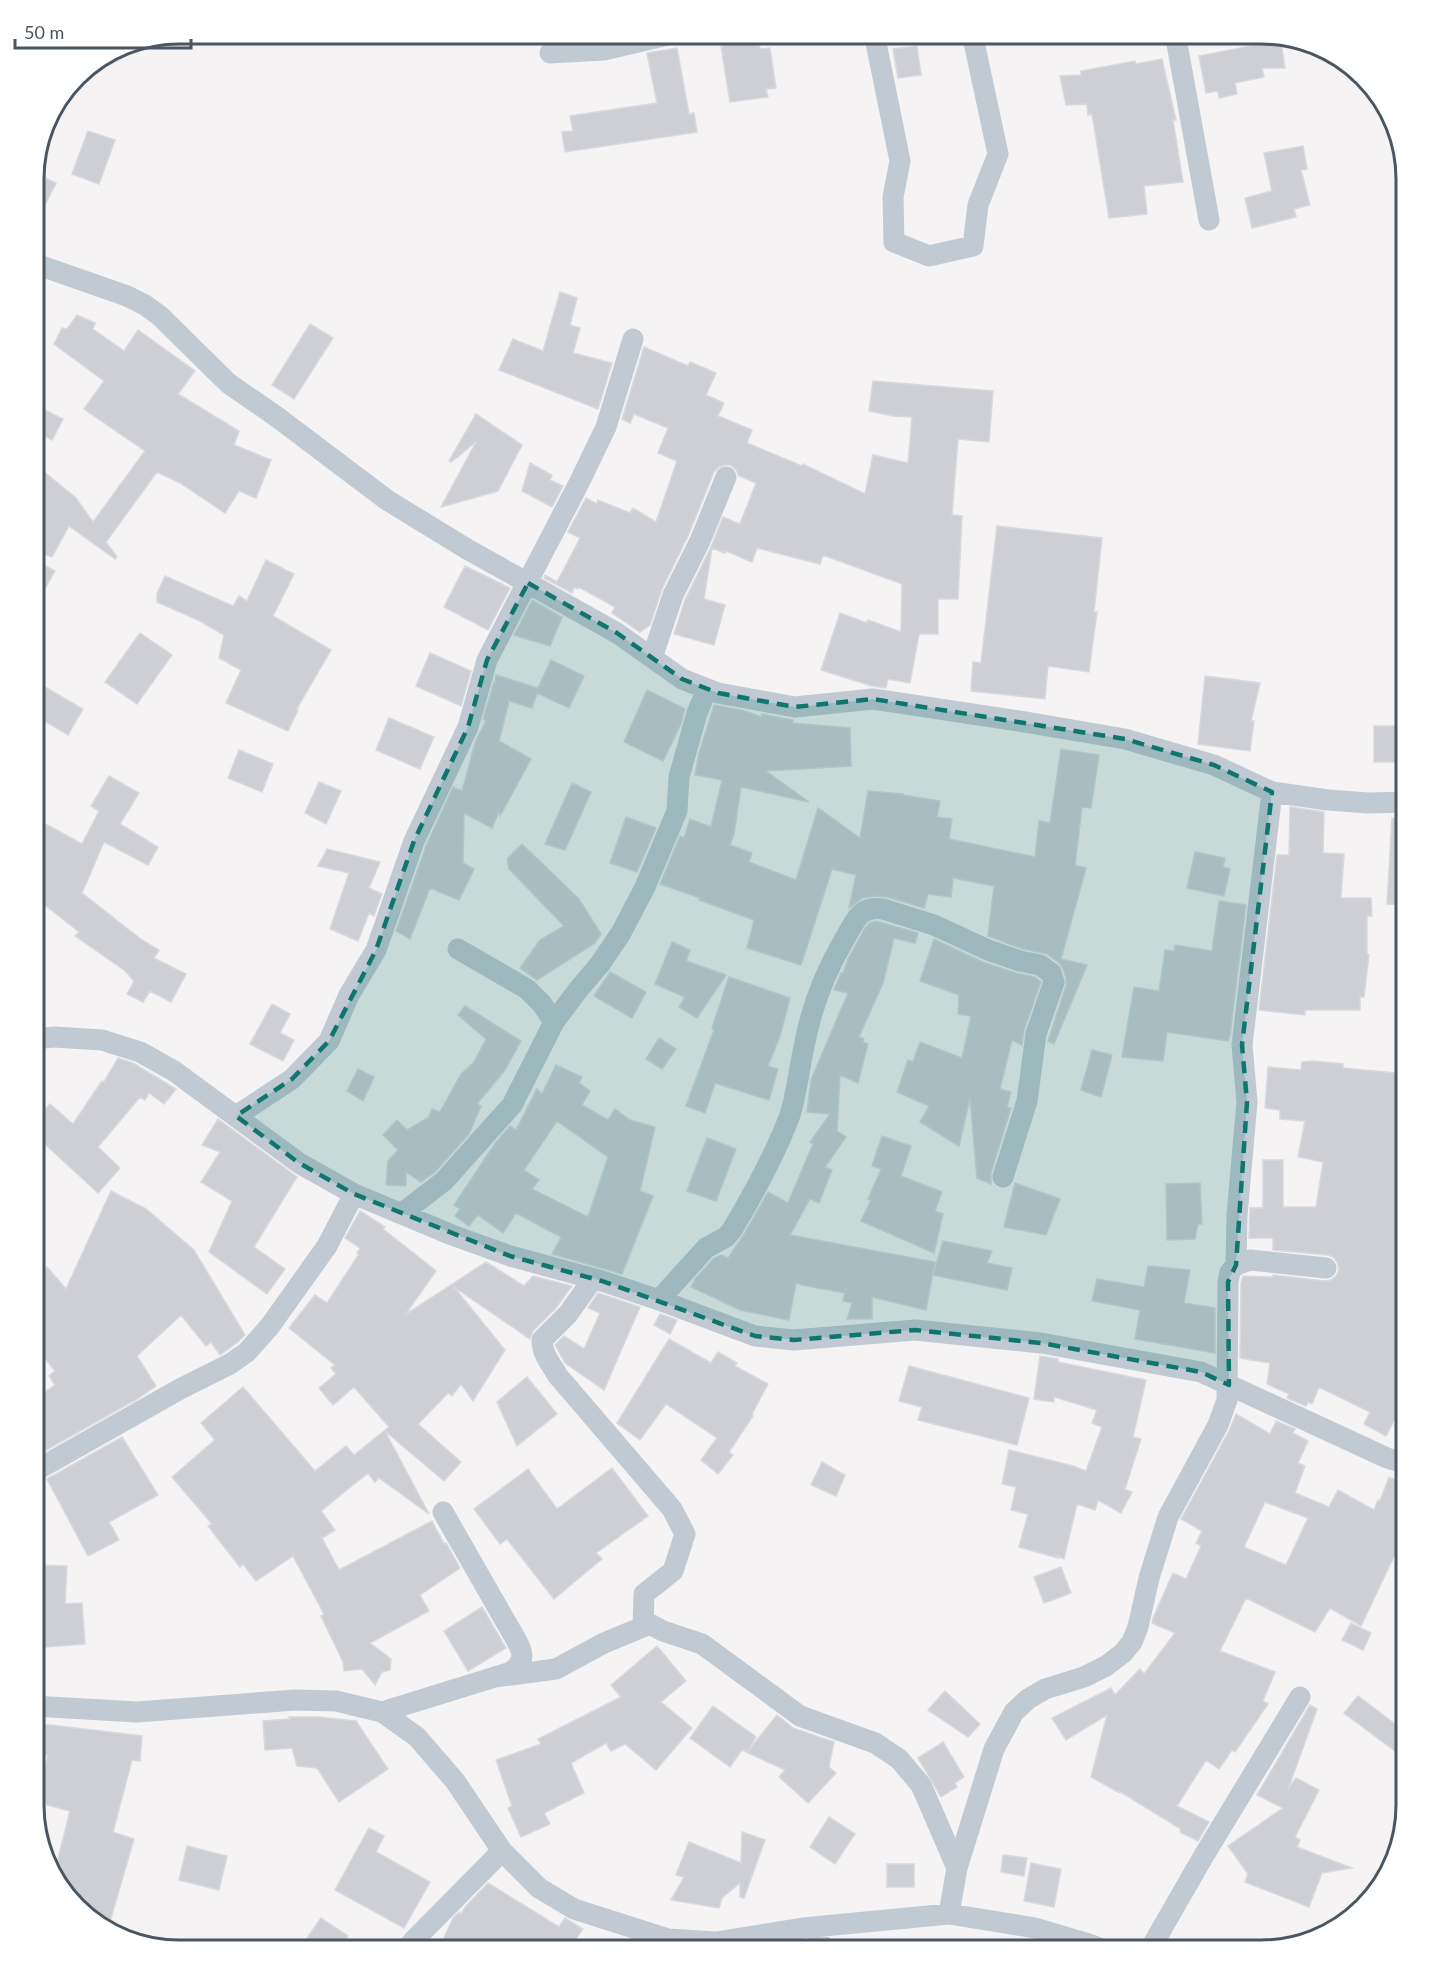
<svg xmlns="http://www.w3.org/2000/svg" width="1440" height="1984" font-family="Lato,sans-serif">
	<rect width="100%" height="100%" fill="#f5f3f3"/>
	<path fill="#cdcfd5" stroke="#d7d9de" stroke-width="1.5" fill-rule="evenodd" d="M1280 36 1285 68H1262L1264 77 1235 83 1237 94 1219 98 1218 91 1206 93 1199 56 1261 44 1260 38Z
		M759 40 760 49 770 48 776 88 766 89 768 97 730 102 721 46Z
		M917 46 921 75 898 78 893 49Z
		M677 48 689 114 694 113 697 132 565 152 562 132 573 131 570 116 657 103 647 53Z
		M1162 59 1176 120H1173L1183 182 1144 186 1147 214 1109 218 1092 114 1088 115 1087 104 1066 105 1060 76 1081 75V71L1135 61 1136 64Z
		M88 131 115 140 99 184 72 174Z
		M1303 146 1307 169 1301 170 1310 205 1294 209 1296 217 1252 228 1245 198 1272 191 1264 153Z
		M33 172 56 183 33 229Z
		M560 292 577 298 570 325 580 328 573 353 612 363 598 409 499 370 513 339 543 351Z
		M77 315 95 323 93 329 124 351 138 330 195 371 178 394 239 431 234 445 271 460 256 498 239 491 225 513 180 483 157 472 106 542 117 557 115 559 69 526 52 557 33 549V481L42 470 76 498 93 522 145 451 84 409 104 381 54 344 62 328 67 329Z
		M310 324 333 338 294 399 272 385Z
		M644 347 688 366 690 362 716 373 706 395 724 403 718 416 752 430 747 443 802 466 803 464 865 494 873 455 908 463 912 417 893 416 869 411 873 381 993 391 989 442 958 439 952 515 962 516 958 599H938V634H919L910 683 888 679 886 688 872 686 821 670 840 613 867 623 868 620 901 632 902 584 823 555 820 564 757 548 752 562 726 551 725 553 712 548 704 599 725 605 714 645 674 634 685 600 711 547 723 517 740 524 756 483 739 476 736 470 730 465H724L719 467 714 472 688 536 662 589 650 625 640 632 612 613 615 607 579 587 578 589 574 587 572 593 544 578 545 575 557 582 580 538 568 532 586 498 597 504 598 500 630 513 633 508 656 522 677 461 658 453 668 428 634 414 630 423 622 419Z
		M33 404 63 419 52 440 33 430Z
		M476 414 522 445 498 491 441 507 476 442 451 462 449 461Z
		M530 463 552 475 550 480 563 486 552 507 522 491Z
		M997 526 1102 538 1094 612H1097L1089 672 1048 666 1045 699 971 691 973 662 981 663Z
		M33 559 55 571 33 610Z
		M266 560 294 574 273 616 331 650 296 710H298L288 731 226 703 241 670 219 658 224 635 198 620 157 602V594L165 576 233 606 239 596 247 601Z
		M465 566 510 588 488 630 444 607Z
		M532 600 562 617 550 646 514 635Z
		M140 633 172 655 137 704 105 682Z
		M430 653 471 671 461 706 416 686Z
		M551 660 584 676 569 708 537 693 532 708 509 701 499 741 531 759 500 816 499 812 492 828 464 813 463 863 474 869 459 900 430 888 410 939 396 931 426 846 453 787 462 791 476 740 486 721 483 719 494 682 495 683 496 675 538 688Z
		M1205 676 1260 683 1251 721H1254L1250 751 1198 744Z
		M33 680 83 709 68 735 33 714Z
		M647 690 685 709 681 724 663 761 624 742Z
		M714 705 742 710 762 717V714L793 720V723L850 728 851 766 766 771 809 802 741 787 734 834 730 845 752 853 749 862 796 880 818 808 860 838 868 791 903 794V795L940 801 937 817 952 819 949 839 1035 857 1039 821 1050 823 1061 749 1099 755 1091 808 1082 807 1075 865 1086 868 1061 959 1087 965 1054 1044 1048 1041 1066 986V978L1063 969 1059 963 1047 954 1023 949 988 936 994 886 953 878 951 897 928 894 924 908 887 897 876 896 863 898 849 908 856 875 832 869 801 965 747 948 754 920 699 900 700 898 660 884 680 836 684 838 690 819 711 827 722 780 695 775 699 753Z
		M389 718 434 737 420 769 376 750Z
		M1374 726H1407V762H1374Z
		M239 750 273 764 262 792 228 778Z
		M109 776 139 793 120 824 158 847 148 865 104 842 82 893 142 940 159 950 154 958 186 974 171 1002 150 991 143 1002 127 994 134 981 124 970 75 936 79 932 45 905 33 924V817L82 844 99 811 91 806Z
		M319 782 341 791 326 824 305 813Z
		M572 783 591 792 565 850 545 844Z
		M1290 807 1324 812 1323 853 1344 854 1341 898H1371L1372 916H1367V954L1369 955 1364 997H1360V1010H1305V1015L1259 1010 1277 855H1289Z
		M626 817 656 828 637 872 610 863Z
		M1392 818H1407V905L1387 904Z
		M522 844 579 899 601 934 595 943 537 980 520 968 540 940 564 926 509 869 507 859Z
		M327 849 380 862 369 888 382 894 374 916 369 913 358 941 330 929 349 873 318 866Z
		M1195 852 1225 858 1223 867 1230 869 1224 896 1187 888Z
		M1219 901 1246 905 1230 1036 1228 1041 1167 1032 1163 1061 1122 1057 1134 987 1159 991 1165 950 1174 951 1175 945 1212 951Z
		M876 921 918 933 915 943 894 938 883 983 859 1037 864 1039 863 1042 868 1044 858 1083 840 1075 837 1131 846 1137 825 1167 832 1170 819 1203 810 1199 790 1235 935 1262 926 1310 872 1297V1319H847L852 1303 843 1301 845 1293 802 1285 796 1283 789 1320 740 1310 691 1287 695 1279 714 1258 721 1255 728 1258 743 1236 768 1192 788 1203 813 1144 810 1142 830 1114 807 1112 811 1080 848 993 834 990 841 973H843L848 959 865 928 870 923Z
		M934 939 983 962 1016 973 1035 977 1041 982 1024 1030 1022 1045 1012 1040 1000 1089 1011 1092 1007 1107 1011 1108 991 1173V1184L977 1178 970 1098 959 1146 920 1122 929 1106 897 1092 908 1060 913 1062 920 1042 962 1058 971 1016 958 1014 959 995 920 981Z
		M672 942 690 950 686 961 726 975 697 1018 679 1007 685 997 655 984Z
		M610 972 646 992 632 1018 594 996Z
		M729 977 790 998 780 1036 768 1066 778 1069 769 1100 715 1083 705 1113 686 1106 714 1030 712 1028Z
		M272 1004 290 1014 280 1033 294 1040 283 1061 250 1044Z
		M465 1006 521 1041 505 1070 477 1104 481 1106 469 1134 435 1172 421 1182 406 1172V1186L386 1185 388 1161 398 1150 383 1135 397 1120 407 1130 429 1117 432 1109 440 1112 461 1074 474 1062 486 1039 458 1015Z
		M659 1038 676 1049 662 1069 646 1059Z
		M1092 1050 1112 1055 1101 1097 1081 1090Z
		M118 1058 133 1063 176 1089 164 1104 149 1093 145 1100 140 1097 98 1147 120 1168 98 1193 33 1133V1123L50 1104 73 1124 102 1081 104 1082Z
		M1314 1061 1343 1064V1068L1406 1074 1401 1172 1407 1173V1420L1397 1415 1386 1436 1364 1424 1370 1412 1319 1387 1312 1404 1308 1402 1306 1406 1287 1398 1289 1394 1267 1384 1270 1363 1240 1358 1241 1283 1243 1276 1273 1277V1275L1325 1281 1331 1280 1336 1276 1339 1270 1337 1262 1333 1257 1328 1255 1273 1250V1238H1249L1250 1208H1263V1160H1283V1207H1316L1323 1162 1298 1157 1305 1121 1280 1119V1110L1265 1108 1268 1067 1301 1070 1302 1062Z
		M556 1065 582 1077 579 1083 590 1091 582 1105 608 1120 615 1109 630 1120 655 1127 640 1191 653 1196 622 1274 552 1254 561 1237 516 1213 503 1233 478 1215 469 1226 455 1216 460 1209 454 1205 496 1142 510 1126 516 1130 537 1089 542 1094ZM557 1121 608 1157 588 1217 532 1189 539 1180 524 1170Z
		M358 1069 374 1077 363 1101 347 1091Z
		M218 1119 297 1177 254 1247 285 1269 267 1294 209 1252 232 1201 201 1182 220 1152 202 1145Z
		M882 1136 911 1146 901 1176 942 1192 935 1211 943 1214 934 1253 861 1221 871 1200 868 1199 881 1169 872 1166Z
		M707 1138 736 1149 716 1201 687 1191Z
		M1015 1183 1060 1199 1046 1235 1004 1227Z
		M1200 1183 1202 1224H1198L1195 1239 1167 1240 1166 1184Z
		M111 1191 146 1209 194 1250 245 1335 238 1342 220 1355 211 1342 206 1346 181 1315 137 1356 156 1386 137 1399 34 1457 33 1400 55 1385 49 1376 55 1371 33 1343V1280L47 1267 66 1289Z
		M360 1211 385 1227 383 1229 436 1271 405 1315 486 1262 524 1286 533 1276 572 1286 556 1308 533 1331 530 1339 454 1287 505 1350 473 1401 461 1384 452 1396 448 1393 418 1424 461 1462 444 1481 385 1431 429 1514 379 1478 375 1482 368 1473 321 1511 335 1530 322 1538 339 1570 432 1521 444 1544 446 1543 460 1568 420 1595 429 1611 370 1643 391 1659 390 1670 382 1672 375 1685 362 1669 344 1671 343 1662 321 1616 324 1614 293 1556 256 1581 243 1564 240 1567 208 1526 212 1524 172 1477 215 1440 201 1423 243 1387 315 1471 346 1446 354 1455 389 1427 354 1387 333 1405 319 1388 336 1374 331 1368 335 1365 289 1328 315 1295 327 1303 359 1254 357 1253 360 1248 345 1238Z
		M943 1241 992 1251 987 1263 1012 1268 1007 1290 933 1275Z
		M1148 1266 1190 1270 1184 1303 1215 1308V1353L1135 1339 1140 1310 1092 1301 1097 1279 1144 1287Z
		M598 1293 640 1307 604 1390 565 1363 555 1345 564 1336 584 1349 600 1313 588 1308Z
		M660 1314 677 1320 670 1334 654 1325Z
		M669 1339 711 1363 718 1352 737 1363 735 1366 768 1384 752 1414 753 1416 729 1452 733 1455 718 1474 701 1460 717 1438 666 1404 640 1440 617 1423Z
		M1040 1356 1058 1359V1362L1146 1380 1133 1437 1141 1439 1125 1489 1132 1492 1121 1513 1098 1500 1095 1510 1077 1504 1064 1559 1056 1555 1058 1558 1019 1547 1028 1514 1011 1510 1016 1487 1002 1484 1009 1450 1073 1466 1086 1471 1102 1427 1092 1423 1097 1410 1054 1397V1402L1034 1399Z
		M909 1366 1029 1398 1017 1445 918 1420 922 1407 899 1401Z
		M527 1377 557 1414 517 1446 497 1402Z
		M1236 1414 1270 1434 1276 1421 1295 1429 1293 1433 1308 1441 1298 1463 1305 1466 1295 1493 1329 1507 1338 1490 1374 1510 1378 1500 1380 1501 1389 1477 1407 1484V1550L1399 1546 1361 1626 1330 1608 1315 1632 1246 1598 1220 1651 1275 1672 1263 1701 1268 1704 1235 1752 1232 1750 1219 1769 1206 1760 1177 1806 1209 1822 1198 1841 1180 1832 1181 1829 1119 1791 1118 1792 1091 1777 1107 1715 1066 1740 1052 1718 1111 1688 1115 1695 1140 1669 1144 1674 1175 1633 1152 1623 1153 1618 1173 1573 1186 1579 1201 1546 1196 1543 1202 1531 1181 1519 1229 1431ZM1265 1502 1308 1518 1286 1565 1244 1547Z
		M122 1437 158 1495 109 1522 119 1540 88 1556 47 1479Z
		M822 1462 845 1475 836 1496 811 1485Z
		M612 1468 648 1516 596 1553 602 1559 554 1599 507 1539 500 1544 474 1509 528 1469 557 1509Z
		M33 1565 67 1566 65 1604 82 1603 85 1644 33 1648Z
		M1061 1567 1071 1593 1044 1603 1034 1577Z
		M482 1607 506 1648 468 1671 444 1631Z
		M1351 1623 1371 1633 1363 1650 1342 1640Z
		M657 1646 686 1681 661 1702 692 1728 656 1770 625 1744 611 1751 606 1743 571 1763 584 1793 544 1813 550 1824 521 1837 508 1808 512 1806 496 1760 541 1744 538 1739 621 1697 611 1685Z
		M945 1691 980 1724 968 1737 928 1710Z
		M1358 1696 1407 1733V1760L1344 1713Z
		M1310 1705 1317 1709 1288 1789 1296 1778 1319 1790 1295 1837 1300 1840 1297 1847 1352 1868 1322 1873 1309 1907 1245 1882 1248 1874 1228 1846 1283 1808 1257 1795Z
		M713 1706 756 1737 748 1751 777 1715 793 1728 834 1742 829 1767 836 1773 808 1803 779 1777 785 1770 742 1750 730 1767 690 1738Z
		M289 1717H318L356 1721 388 1769 339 1802 317 1768 297 1766 292 1748 265 1750 263 1721 290 1719Z
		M33 1725H51L142 1736 140 1761 132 1760 113 1832 134 1839 107 1932 53 1878 70 1811 36 1802 48 1755H33Z
		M943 1742 964 1777 955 1783 957 1787 941 1797 918 1758Z
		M829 1817 855 1834 835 1864 810 1847Z
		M369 1828 384 1836 376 1852 430 1882 404 1928 335 1890Z
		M742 1832 765 1840 744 1898 740 1897V1883L722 1898 719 1908 671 1900 684 1877 676 1875 689 1842 741 1863Z
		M187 1846 227 1856 219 1890 179 1880Z
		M1003 1855 1027 1858 1024 1876 1001 1872Z
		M1031 1863 1061 1869 1054 1907 1024 1901Z
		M887 1864H914V1887H887Z
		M488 1883 559 1927 565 1918 583 1929 567 1951H438L453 1918 459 1912 461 1914 466 1906Z
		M321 1918 348 1936 338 1951H298Z"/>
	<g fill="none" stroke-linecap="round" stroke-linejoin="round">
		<path stroke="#c1cad2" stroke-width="21" d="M874 33 900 161 893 197 894 242 929 256 973 246 978 205 998 154 972 33
			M1175 33 1209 220
			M550 53 604 50 676 33
			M33 263 127 296 145 305 160 316 228 383 277 417 387 500 467 549 617 633 682 679 718 693 795 707 873 699 1019 721 1125 739 1214 765 1272 792 1328 800 1368 803 1407 802
			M652 658 673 595 700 541 726 477
			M458 949 527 989 542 1004 554 1022
			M33 1039 54 1037 102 1040 140 1052 174 1071 299 1163 354 1194 452 1235 510 1256 602 1281 659 1300 755 1336 794 1340 915 1330 1041 1343 1201 1372 1387 1458 1407 1464
			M236 1116 292 1079 329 1041 349 995 376 950 414 841 468 727 487 660 579 483 606 427 633 339
			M401 1214 444 1181 512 1105 554 1022 578 990 600 964 621 933 645 887 677 811 679 777 697 713 707 689
			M1236 1265 1237 1215 1247 1102 1242 1045 1272 792
			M593 1279 568 1314 542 1340C542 1354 551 1364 558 1376L672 1509 685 1534 673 1571 644 1594 643 1627
			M659 1300 706 1248 726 1237 732 1230C754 1193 775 1155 790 1115 797 1093 799 1069 804 1047 811 1008 824 974 844 940 855 922 859 905 883 909L934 925 988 950 1020 961 1040 965 1051 973 1054 982 1036 1034 1027 1101 1003 1177
			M33 1472 180 1389 230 1364 247 1352 270 1326 327 1246 354 1194
			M495 1677 556 1669 604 1643 650 1624 663 1631 702 1644 800 1716 875 1743 899 1759 921 1785 957 1868
			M33 1706 137 1712 295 1700 336 1701 382 1712 417 1737 455 1781 502 1851 539 1888 574 1909 668 1939 716 1942 803 1928 949 1914 1035 1928 1089 1944 1106 1951
			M382 1712 511 1672C527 1660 523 1652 514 1636L443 1512
			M949 1914 957 1868 994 1749 1014 1712 1028 1699 1045 1689 1084 1677 1106 1666 1123 1653 1132 1642 1138 1627 1149 1578 1168 1517 1218 1425 1227 1400 1228 1282 1230 1272 1236 1265 1250 1260 1326 1268
			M406 1951 414 1940 502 1851
			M818 1951 820 1927
			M1149 1951 1203 1857 1300 1697"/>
	</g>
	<path fill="#0f766e" fill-opacity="0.2" stroke="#0f766e" stroke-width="4.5" stroke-dasharray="12 8" stroke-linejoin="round" d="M528 583 617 633 682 679 718 693 795 707 873 699 1125 739 1214 765 1272 792 1242 1045 1247 1102 1236 1265 1228 1282 1229 1385 1201 1372 1041 1343 915 1330 794 1340 755 1336 602 1281 510 1256 354 1194 299 1163 236 1116 292 1079 329 1041 376 950 414 841 468 727 487 660Z"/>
	<path d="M0 0H1440V1984H0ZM179 44H1261A135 135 0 0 1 1396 179V1805A135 135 0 0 1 1261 1940H179A135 135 0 0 1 44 1805V179A135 135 0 0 1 179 44Z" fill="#fff" fill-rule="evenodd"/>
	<path fill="none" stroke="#4a5661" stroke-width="3" d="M179 44H1261A135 135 0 0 1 1396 179V1805A135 135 0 0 1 1261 1940H179A135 135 0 0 1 44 1805V179A135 135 0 0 1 179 44Z"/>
	<path d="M15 39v9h176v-9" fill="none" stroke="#4a5661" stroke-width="3"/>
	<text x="24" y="39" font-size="18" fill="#4a5661" stroke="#ffffff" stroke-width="4.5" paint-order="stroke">50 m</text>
</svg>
